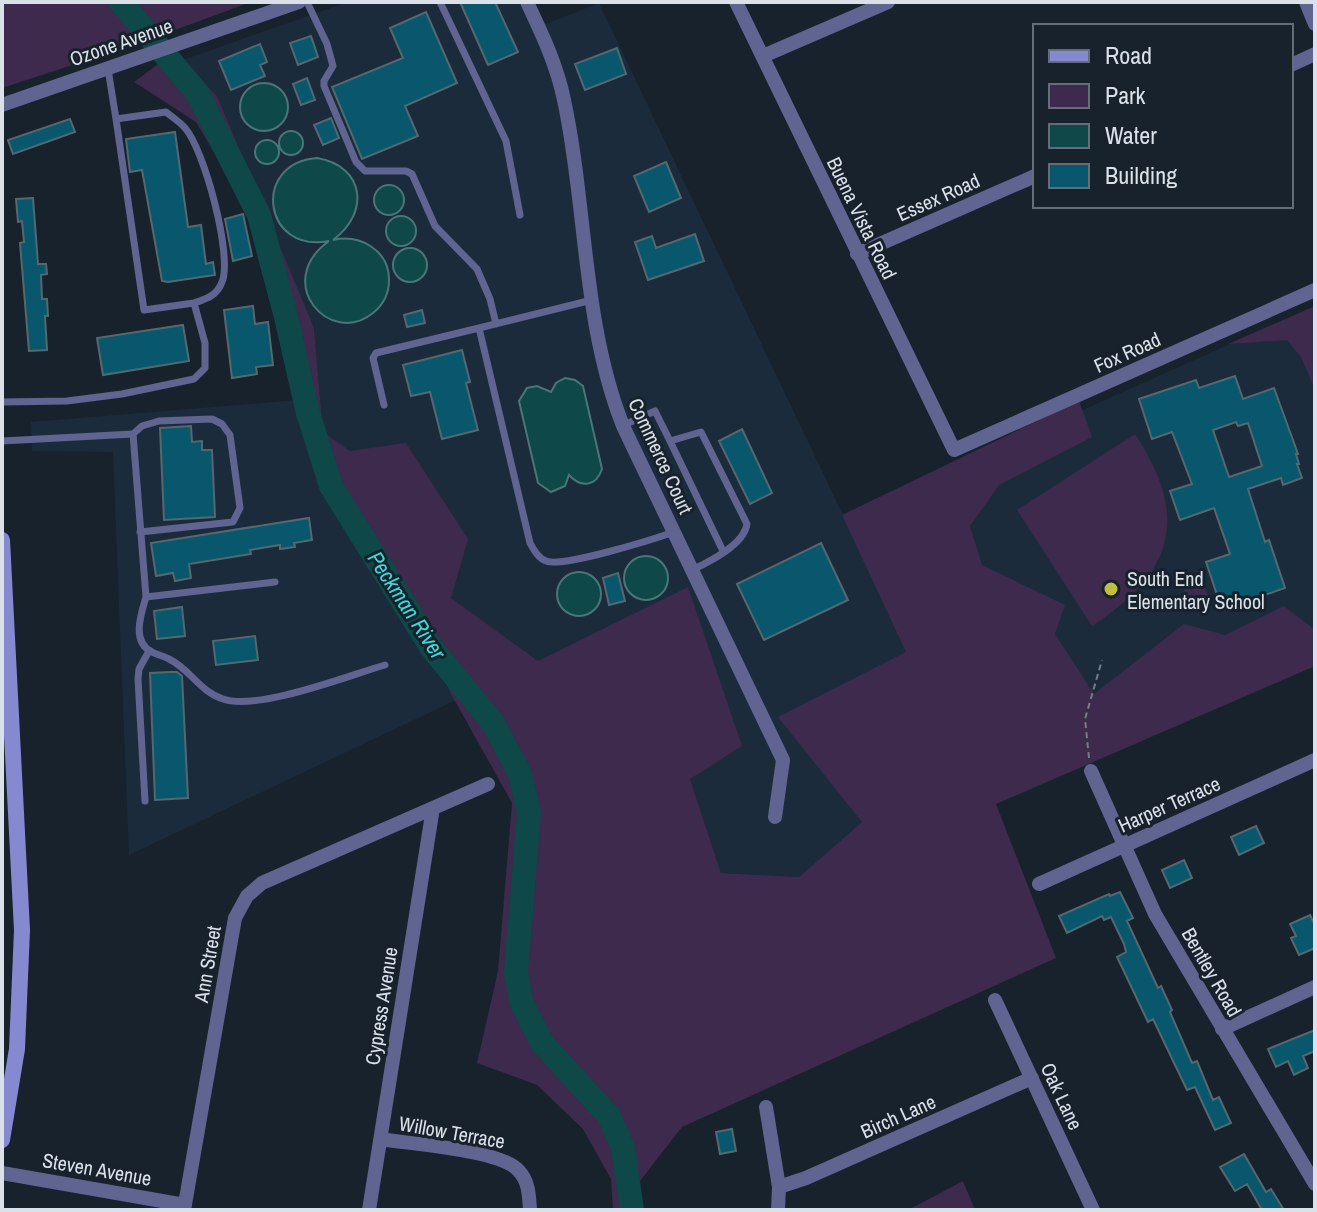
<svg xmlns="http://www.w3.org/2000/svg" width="1317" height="1212" font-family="'Archivo Narrow',sans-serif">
	<rect width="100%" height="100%" fill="#17222d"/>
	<path fill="#1c2b3c" d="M348 2H530L546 24 599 3 912 660 862 822 799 877 721 873 690 779 538 661 450 598 467 539 323 432 314 328 180 61Z
		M1315 306V666L1006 800 871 511 1085 409Z
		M298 400 448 679 456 700 129 855 113 452 32 451 31 422Z"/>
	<path fill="#3d2a4c" d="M2 2H251L137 44 2 88Z
		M173 53 217 96 314 328 323 432 350 451 406 443 468 539 451 598 538 661 688 587 742 746 690 779 721 873 799 877 862 822 778 717 906 652 842 515 1079 401 1092 437 999 485 970 526 982 565 1065 605 1055 634 1094 694 1184 624 1225 635 1284 606 1315 630V666L996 804 1056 958 682 1127 640 1181 641 1210H613L611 1179 583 1129 537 1085 477 1063 498 971 512 803 450 692 442 671 318 480 292 392 278 322 249 212 196 122 134 82Z
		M1315 306V389L1301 357 1287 340 1228 344Z
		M1135 434C1190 517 1174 573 1092 626L1017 510Z
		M1201 580 1210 600 1192 608 1183 587Z
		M963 1181 975 1210H908Z"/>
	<path fill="#0e4848" stroke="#4b7678" stroke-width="2" d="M240 107a24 24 0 1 1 48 0a24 24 0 1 1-48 0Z
		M279 143a12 12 0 1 1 24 0a12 12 0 1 1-24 0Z
		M255 152a12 12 0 1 1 24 0a12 12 0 1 1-24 0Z
		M317 158C365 166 370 213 333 240 360 234 389 250 389 280 389 293 383 305 373 313 330 348 272 282 329 241 263 254 251 163 317 158Z
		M374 200a15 15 0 1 1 30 0a15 15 0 1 1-30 0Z
		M386 231a15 15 0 1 1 30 0a15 15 0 1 1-30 0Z
		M393 265a17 17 0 1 1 34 0a17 17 0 1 1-34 0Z
		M565 378 575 380 583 386 602 469C596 487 581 488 569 475L565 486 551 492 538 483 519 401 527 388 537 386 551 392 556 383Z
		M624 578a22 22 0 1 1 44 0a22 22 0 1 1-44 0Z
		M557 594a22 22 0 1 1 44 0a22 22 0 1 1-44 0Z"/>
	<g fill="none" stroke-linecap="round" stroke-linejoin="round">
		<path stroke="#0e4848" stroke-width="24" d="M121 2 198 94 259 215 286 317 308 413 331 486 431 647 493 723 520 774 529 813 516 972 521 1001 542 1043 609 1116 623 1148 632 1210"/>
	</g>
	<path fill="#09576d" stroke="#54686f" stroke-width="2" fill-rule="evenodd" d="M460 2H495L518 52 488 65Z
		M426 12 457 83 405 106 418 136 362 159 332 87 403 58 390 28Z
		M311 36 318 57 298 65 290 43Z
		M260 44 267 62 260 65 265 76 231 90 219 61Z
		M617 48 626 74 585 90 575 64Z
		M307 78 315 100 301 105 293 84Z
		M331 118 339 138 323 145 314 125Z
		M70 119 75 132 13 154 8 140Z
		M175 132 188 227 201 225 206 264 213 262 215 275 168 282 162 281 142 170 130 172 126 139Z
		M666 162 681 198 649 212 634 176Z
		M33 198 38 264H46L47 274 41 275 42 299H47L48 316H45L47 350 29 351 20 243 24 242 22 221 18 222 16 199Z
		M243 214 252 256 233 261 225 219Z
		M695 234 704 261 648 280 635 242 652 236 656 248Z
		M253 306 255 324 268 322 273 365 256 367 257 374 232 378 224 310Z
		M422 310 425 323 407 327 404 315Z
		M183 325 189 361 103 375 97 338Z
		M462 350 470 382 466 383 478 430 442 439 430 392 411 396 403 365Z
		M1235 376 1243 399 1274 388 1298 454H1296L1299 464H1297L1302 478 1283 485 1281 478 1248 489 1265 542 1269 540 1285 588 1222 610 1206 562 1230 554 1214 508 1180 520 1170 491 1192 484 1172 432 1152 439 1139 399 1196 380 1199 388ZM1236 422 1238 426 1248 423 1262 466 1229 477 1213 430Z
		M191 426 192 442 202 441V450H212L215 517 164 520 160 428Z
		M742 429 772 493 750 504 719 441Z
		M309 518 312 540 294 543 295 547 280 549V545L250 550 251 554 189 564 191 578 175 581 173 573 156 576 151 543Z
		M821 543 848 600 764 640 737 584Z
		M618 573 625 601 609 605 603 578Z
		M182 607 185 636 157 639 154 611Z
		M255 636 258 660 216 665 213 641Z
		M170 672H177L182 676 188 798 155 800 150 673Z
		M1256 826 1264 843 1239 855 1231 837Z
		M1184 860 1192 878 1170 888 1162 870Z
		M1120 892 1133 918 1127 921 1158 988 1161 986 1172 1010 1170 1012 1192 1063 1197 1061 1213 1100 1219 1097 1231 1123 1215 1130 1195 1087 1187 1090 1153 1019 1148 1022 1129 982 1117 957 1126 952 1124 944 1111 917 1104 920 1102 916 1067 933 1059 916 1109 894 1110 896Z
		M1310 915 1315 925V948L1299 955 1291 938 1296 936 1290 924Z
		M1315 1030V1051L1303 1056 1308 1068 1294 1075 1288 1061 1276 1067 1268 1049Z
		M732 1129 736 1151 720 1154 716 1132Z
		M1244 1154 1266 1192 1271 1189 1284 1210H1262L1247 1184 1235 1191 1220 1167Z"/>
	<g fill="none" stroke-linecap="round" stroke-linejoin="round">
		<path stroke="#747d86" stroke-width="2" stroke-dasharray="6 4" stroke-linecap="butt" d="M1089 758 1085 719 1102 660"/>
		<path stroke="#606490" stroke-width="7" d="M307 2 327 44 333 66 324 81V86L356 162 365 171H406L412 174 435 226 477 269 490 299 496 324
			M440 2 506 141 520 215
			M108 69 116 119
			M592 300 479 328 530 543C534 550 538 558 546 561 562 568 654 539 674 532
			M2 402 67 401 122 394 194 379 205 368V343L194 303 144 310 116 119 166 112C172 117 180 122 185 128 204 149 233 256 222 282 217 296 206 299 194 303
			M384 405 373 358 376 353 479 328
			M624 425 655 411 670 441 701 432 747 524C744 545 709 562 692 570
			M133 434 142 426 159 421 212 419 222 424 230 435 240 508 233 522 140 532
			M2 441 133 434 146 597 275 582
			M670 441 723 551
			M146 597C141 614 131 642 152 652 157 655 164 656 169 659 190 669 200 692 223 699 258 711 347 676 385 665
			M145 801 138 679 139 669 149 651"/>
		<path stroke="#606490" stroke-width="14" d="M527 2C542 34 557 65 564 100 587 207 582 322 623 426L783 760 775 817
			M736 2 954 450 1315 290
			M1306 2 1315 24
			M763 56 888 2
			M1291 65 1315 54
			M2 105 299 2
			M857 254 1035 176
			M1091 771 1155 914 1315 1184
			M1039 884 1315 760
			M995 1000 1093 1210
			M1222 1029 1315 987
			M766 1107 779 1187 778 1210
			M381 1139C410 1144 500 1150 518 1170 529 1181 529 1195 530 1210
			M2 1173 185 1205
			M779 1187 806 1178 1032 1078
			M184 1210 235 918 247 896 262 883 488 784
			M369 1210 433 808"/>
		<path stroke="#8589d0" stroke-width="16" d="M2 540 22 930 17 1049 2 1140"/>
	</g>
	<circle fill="#c1be40" stroke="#17222d" stroke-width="3" cx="1111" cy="589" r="8"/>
	<g text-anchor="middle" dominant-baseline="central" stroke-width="6" stroke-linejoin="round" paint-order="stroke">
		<g font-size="20" fill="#dae1e9" stroke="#17222d">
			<text transform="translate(121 42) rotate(-19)">Ozone Avenue</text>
			<text transform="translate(938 197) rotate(-24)">Essex Road</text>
			<text transform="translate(862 218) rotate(64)">Buena Vista Road</text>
			<text transform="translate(1127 352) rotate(-24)">Fox Road</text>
			<text transform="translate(661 456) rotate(65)">Commerce Court</text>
			<text transform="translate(1169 804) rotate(-24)">Harper Terrace</text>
			<text transform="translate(207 964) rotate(-80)">Ann Street</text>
			<text transform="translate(1212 972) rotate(60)">Bentley Road</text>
			<text transform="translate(381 1006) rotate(-81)">Cypress Avenue</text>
			<text transform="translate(1062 1096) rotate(65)">Oak Lane</text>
			<text transform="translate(898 1116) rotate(-24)">Birch Lane</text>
			<text transform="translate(452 1132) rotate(10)">Willow Terrace</text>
			<text transform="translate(97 1169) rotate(10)">Steven Avenue</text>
		</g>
		<g font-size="20" fill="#dae1e9" stroke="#17222d" text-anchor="start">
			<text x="1127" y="578">South End<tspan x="1127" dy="23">Elementary School</tspan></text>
		</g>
		<g font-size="22" font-style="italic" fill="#3edad9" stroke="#17222d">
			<text transform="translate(407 605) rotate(57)">Peckman River</text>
		</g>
	</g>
	<rect width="1317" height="1212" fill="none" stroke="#dae1e9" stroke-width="8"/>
	<rect x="1033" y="24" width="260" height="184" fill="#17222d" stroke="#656e78" stroke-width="2"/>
	<rect x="1049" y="50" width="40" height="12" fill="#8589d0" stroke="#656e78" stroke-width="2"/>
	<text x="1105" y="64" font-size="24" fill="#dae1e9">Road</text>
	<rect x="1049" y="84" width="40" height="24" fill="#3d2a4c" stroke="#656e78" stroke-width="2"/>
	<text x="1105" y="104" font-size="24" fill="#dae1e9">Park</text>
	<rect x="1049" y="124" width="40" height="24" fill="#0e4848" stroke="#656e78" stroke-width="2"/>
	<text x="1105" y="144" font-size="24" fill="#dae1e9">Water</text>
	<rect x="1049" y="164" width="40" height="24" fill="#09576d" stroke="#656e78" stroke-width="2"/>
	<text x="1105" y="184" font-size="24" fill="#dae1e9">Building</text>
</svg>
